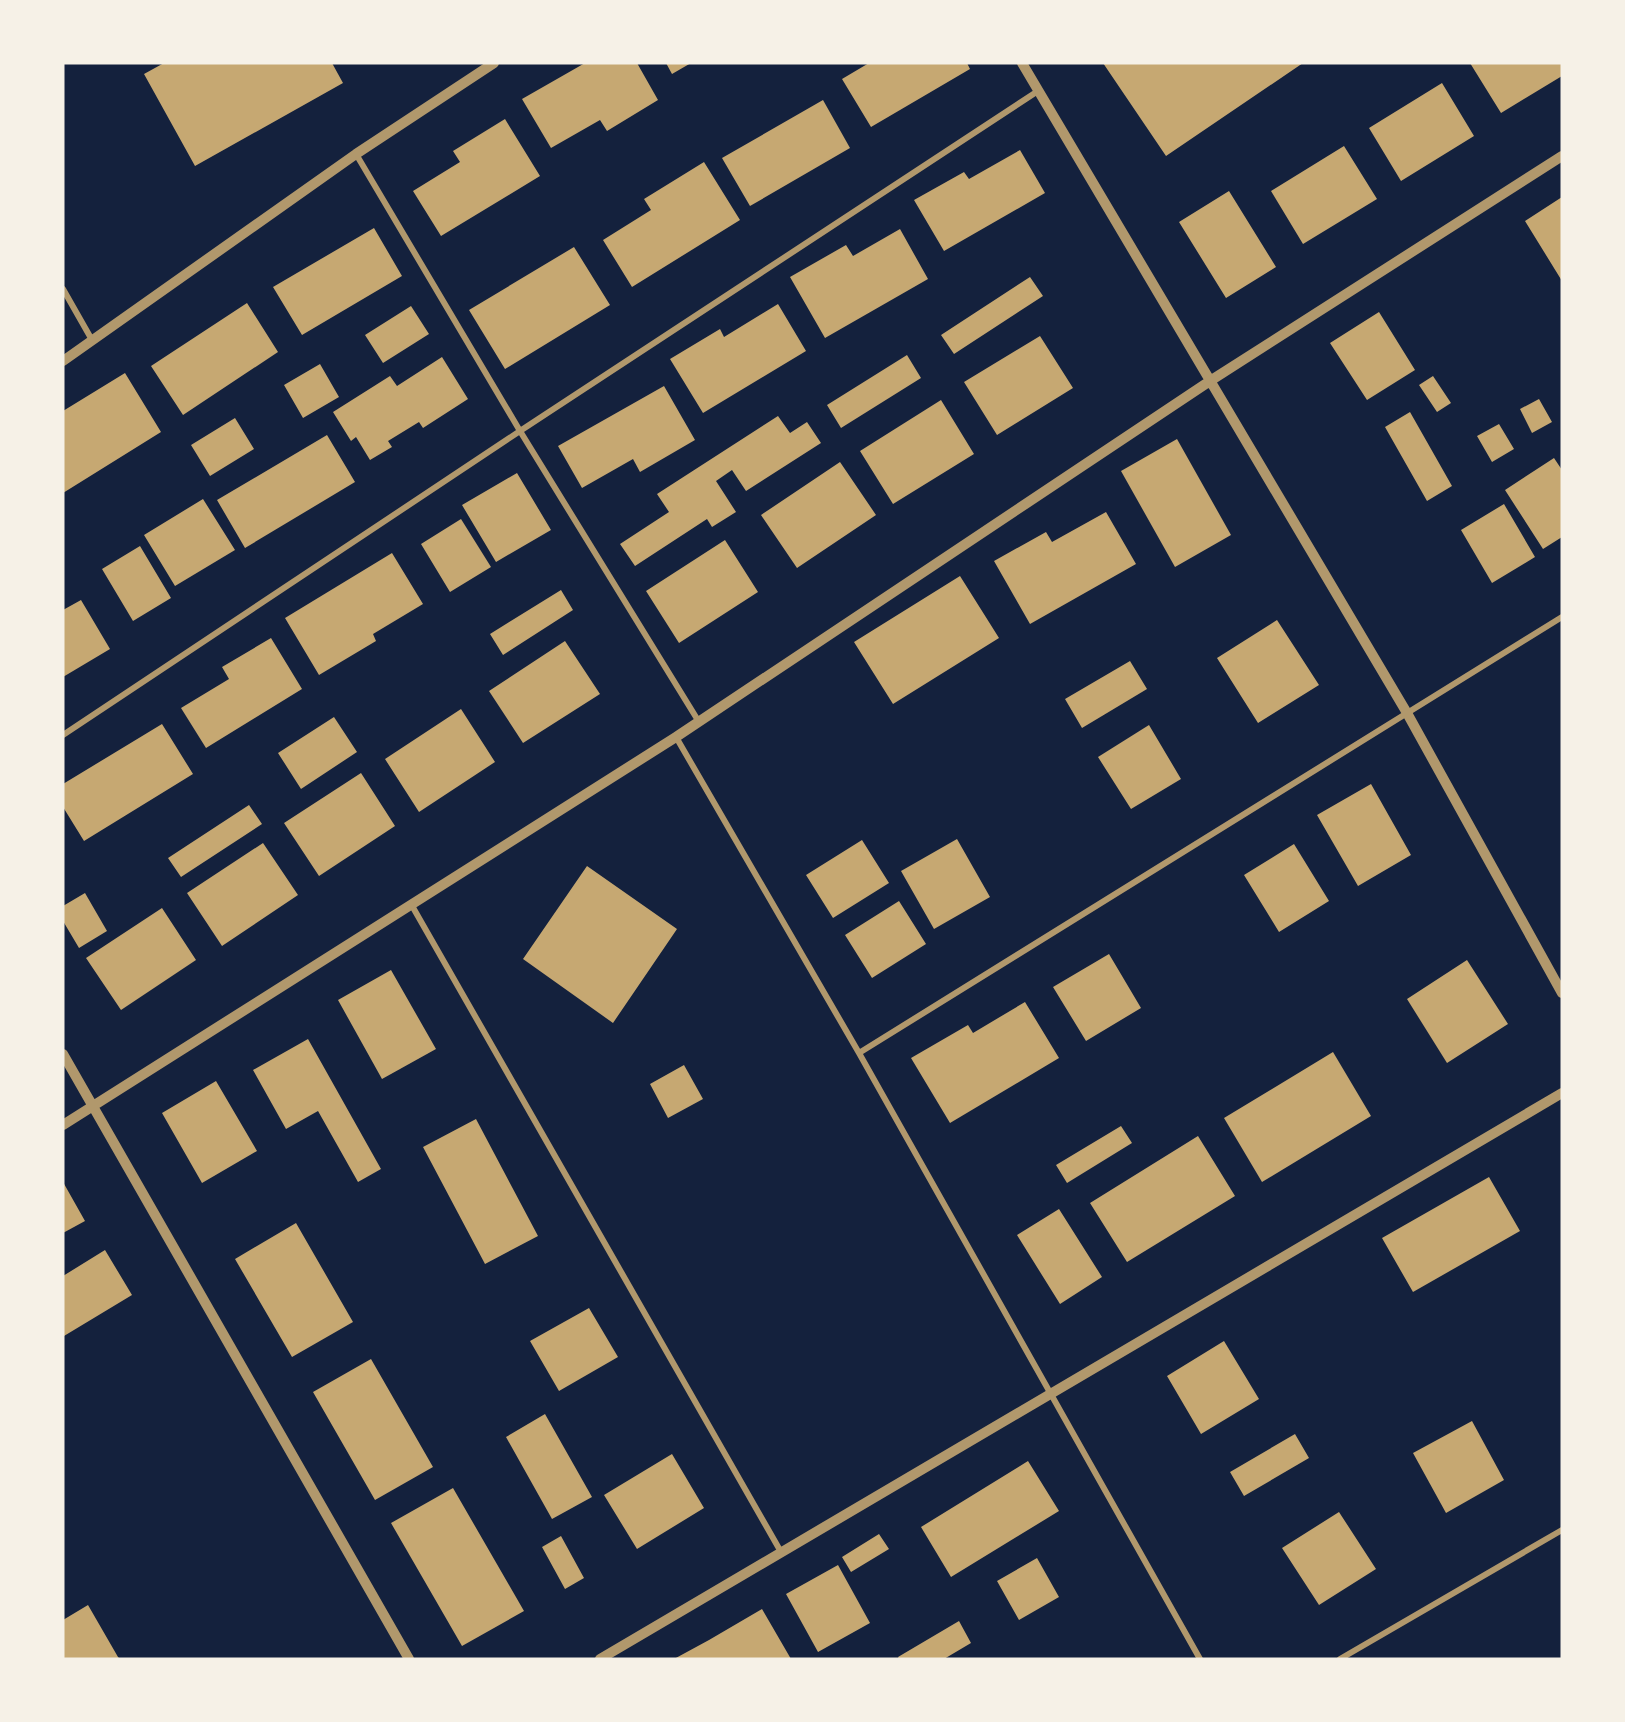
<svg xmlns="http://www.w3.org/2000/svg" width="1625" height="1722" font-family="Poppins,sans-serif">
	<rect width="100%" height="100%" fill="#14213d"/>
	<path fill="#c6a872" d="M164 63H332L343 83 195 166 144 74Z
		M585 63H637L658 100 607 131 600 120 551 148 522 99Z
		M666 63H691L672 74Z
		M869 63H967L970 69 871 127 842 79Z
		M1103 63H1303L1166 156Z
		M1470 63H1562V76L1501 113Z
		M1442 83 1474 136 1401 181 1369 128Z
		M823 100 850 148 750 206 722 158Z
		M505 119 540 176 441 236 413 191 460 162 453 151Z
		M1344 146 1377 199 1303 244 1271 191Z
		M1020 150 1045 193 944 251 914 200 964 172 969 179Z
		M704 162 740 220 632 287 603 240 651 210 644 199Z
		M1229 191 1276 267 1226 298 1179 222Z
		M1562 197V281L1525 221Z
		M374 228 402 276 302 335 273 287Z
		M900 229 928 279 825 338 790 277 846 245 853 256Z
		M574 247 610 305 505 369 469 310Z
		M1030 277 1043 296 954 354 941 335Z
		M247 303 278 352 183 415 151 366Z
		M778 304 806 351 703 413 670 359 720 329 724 337Z
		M411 306 429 334 383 363 365 335Z
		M1379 312 1415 370 1367 400 1330 343Z
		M1040 336 1073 388 997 435 964 382Z
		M907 355 921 378 841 428 827 405Z
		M442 357 468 399 423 428 419 422 388 441 392 447 370 460 356 437 351 441 333 412 390 376 397 386Z
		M320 364 339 397 303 418 284 385Z
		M125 373 161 432 63 493V411Z
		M1433 376 1451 403 1437 412 1419 385Z
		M664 386 695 440 640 472 633 459 582 488 558 446Z
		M1539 399 1552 422 1532 433 1520 409Z
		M941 400 974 454 893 504 860 451Z
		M1410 412 1452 486 1427 501 1385 427Z
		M778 416 790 433 807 422 821 443 746 491 732 470 716 481 736 512 712 527 707 519 635 566 620 544 669 512 657 494Z
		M235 418 254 449 210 476 191 445Z
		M1499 424 1514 449 1492 462 1477 436Z
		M327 435 355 482 245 548 217 500Z
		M1177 439 1231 535 1175 567 1121 471Z
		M1554 458 1562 470V537L1543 549 1505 490Z
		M840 462 876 515 797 568 761 515Z
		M517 473 551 530 496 562 462 505Z
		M203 499 235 550 175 586 144 535Z
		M1504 504 1535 557 1492 583 1461 530Z
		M1106 512 1136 564 1030 624 994 561 1046 532 1052 542Z
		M461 519 491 567 450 592 421 544Z
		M725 540 758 592 679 643 646 591Z
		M140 546 171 598 133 621 102 569Z
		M392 553 423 604 373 634 376 641 319 675 285 618Z
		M960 576 999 638 893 704 854 642Z
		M561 590 573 610 503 655 490 634Z
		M81 600 110 649 63 677V610Z
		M1277 620 1319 685 1258 723 1217 658Z
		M271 638 302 689 206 748 181 708 229 679 222 667Z
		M565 641 600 694 523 743 489 691Z
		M1130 661 1147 689 1082 728 1065 699Z
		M461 709 495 762 419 812 385 759Z
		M334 717 357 752 301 789 278 753Z
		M162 724 193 774 84 841 63 807V784Z
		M1149 725 1181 779 1131 809 1098 757Z
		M361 773 395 826 319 876 284 823Z
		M1371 784 1411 855 1358 886 1317 815Z
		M249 805 262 824 181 877 168 858Z
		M957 839 990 897 934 929 901 871Z
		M862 840 889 883 833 918 806 875Z
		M263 843 298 895 222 946 187 893Z
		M1294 844 1329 901 1279 932 1244 875Z
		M587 866 677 929 613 1023 523 959Z
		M85 893 107 931 79 948 63 921V906Z
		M899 901 926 944 872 978 845 935Z
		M162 908 196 960 121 1010 86 958Z
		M1109 954 1141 1008 1086 1041 1053 987Z
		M1467 960 1508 1024 1447 1063 1407 999Z
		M391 970 436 1049 382 1079 338 1000Z
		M1025 1002 1059 1058 950 1123 911 1058 968 1025 973 1033Z
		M308 1039 381 1169 358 1182 318 1111 286 1129 253 1070Z
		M1333 1052 1371 1116 1262 1182 1224 1118Z
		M684 1065 703 1099 668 1118 650 1084Z
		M216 1081 257 1151 202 1183 162 1113Z
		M476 1119 538 1236 485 1264 423 1147Z
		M1121 1126 1132 1143 1067 1183 1056 1165Z
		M1198 1136 1235 1196 1127 1262 1090 1203Z
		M1489 1177 1520 1231 1413 1292 1382 1238Z
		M63 1182 85 1221 63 1233Z
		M1059 1209 1102 1277 1060 1304 1017 1235Z
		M296 1223 353 1322 292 1357 235 1259Z
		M105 1250 132 1295 64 1336 63 1276Z
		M589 1308 618 1357 559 1391 530 1341Z
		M1224 1341 1259 1399 1201 1434 1167 1376Z
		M371 1359 433 1467 375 1500 313 1392Z
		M545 1414 592 1497 552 1519 506 1437Z
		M1472 1421 1504 1480 1446 1513 1413 1453Z
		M1295 1434 1309 1458 1244 1496 1230 1472Z
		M672 1454 704 1508 637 1549 604 1495Z
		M1028 1461 1059 1511 951 1577 921 1527Z
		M453 1488 524 1611 462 1646 391 1523Z
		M1339 1512 1376 1569 1319 1605 1282 1548Z
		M879 1534 889 1549 851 1572 842 1557Z
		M561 1536 584 1578 565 1589 542 1547Z
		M1037 1558 1059 1597 1019 1620 997 1581Z
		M838 1565 870 1623 818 1652 786 1594Z
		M88 1605 118 1657 120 1659H63V1620Z
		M762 1609 791 1659H674L709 1640Z
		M959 1621 971 1643 944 1659H899L898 1657Z"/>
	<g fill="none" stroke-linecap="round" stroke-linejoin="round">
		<path stroke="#b1986c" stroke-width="6" d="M356 154 520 431 699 722
			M63 289 92 340
			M63 735 520 431 1038 91
			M676 737 859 1053 1200 1659
			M411 904 781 1552
			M859 1053 1562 617
			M1340 1659 1562 1530"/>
		<path stroke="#b1986c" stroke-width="10" d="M1022 63 1407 713 1562 993
			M63 361 356 154 494 63
			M63 1054 409 1659
			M63 1125 676 737 1210 381 1562 156
			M600 1659 1562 1093"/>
	</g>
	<rect width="1625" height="1722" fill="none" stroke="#f6f1e7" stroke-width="129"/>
</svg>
